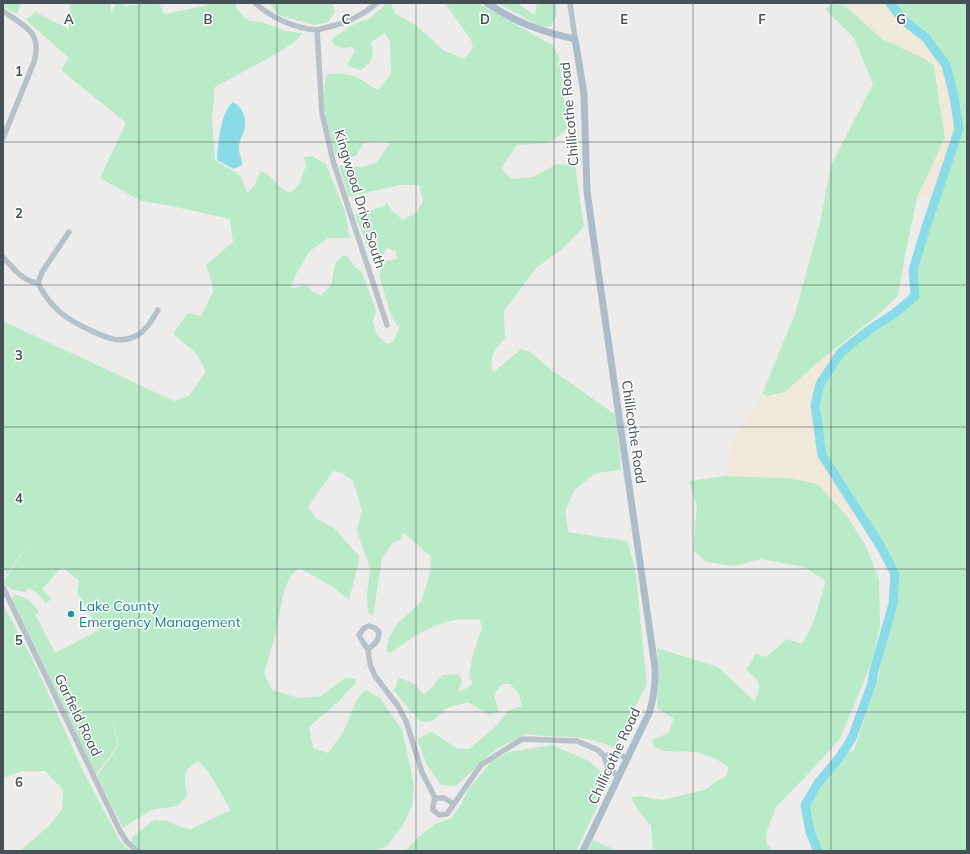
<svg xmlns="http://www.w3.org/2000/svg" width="970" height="854" font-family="Mulish,sans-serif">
	<rect width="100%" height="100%" fill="#eeebeb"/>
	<path fill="#baebc9" d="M3 3H21L17 14 3 7Z
		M70 3H110L111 13 117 3H125L123 6 140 5 141 3H159L164 14 205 6 208 3H237L236 8 244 17 250 21 262 22 286 31 302 33 296 41 276 54 215 87 212 118 215 160 241 176 247 193 254 186 261 171C273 176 278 188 290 193L298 186 306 166 304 157 312 156 326 164 346 214 349 235 351 238H328L309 252 295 276 291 288 306 286 313 292 321 295 331 286 335 264 343 255 348 257 354 266 362 273 376 311 373 322 376 334 387 344 393 342 399 328C388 313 385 293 379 275L386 261 397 259 396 252 387 248 381 258 373 260 355 215 382 207 387 203 392 211 403 220 417 212 423 201 419 185H400L348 197 339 165 363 167 377 162 390 143 380 141 364 143 356 156 344 159 335 155C329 130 319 100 327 74 336 74 347 73 356 77 364 80 370 86 378 90L391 74 390 42 385 33 371 42 373 53 370 63 361 70 347 66 355 50 352 47 343 48 334 45 332 39 350 26 370 18 387 3H391L395 13 417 26 443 50 464 59 473 48 471 40 445 3H478L552 45 559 56 567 129 550 143 517 145 501 168 511 179 533 177 557 164 575 165 584 227 561 250 536 268 504 311 505 338C493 352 491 352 492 370L494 372 521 349 529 351 549 368 616 415 621 470 596 473 575 489 565 511 568 532 627 541 635 567 647 684 617 743 625 749 620 750 602 743 589 739 572 737 543 736 526 734 496 749 456 786 441 785 427 765 417 739 432 732 458 749H469L496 726 509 710 522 706 519 694 510 684H502L494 695 499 712 490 715 468 702 447 708 432 721 426 722 420 721 401 700 394 690 399 678 413 683 424 694 432 688 442 675 459 674 462 681 458 692 467 688 473 683 469 678 472 657 482 628 480 620C446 614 416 634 391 653L386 651 389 638 396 625 421 602 430 573 431 557 403 532 400 540 393 542 382 558 373 616 368 612 367 595 370 568 357 531 362 510 353 481 342 473 333 471 308 507 317 519 334 528 359 556V561L349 600 333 587 300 568C281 580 282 608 277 628 274 643 268 658 264 673L272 690 299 698 321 696 345 678 355 679 356 683 338 702 309 727 313 748 328 753C334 744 342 735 346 726 353 712 353 700 366 690L380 698 402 730 411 770 414 787 412 806 403 825 387 846 374 851H140L133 844 131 838 154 820 167 821 180 827 191 829 231 810 207 770 198 761 186 770 185 785 187 791 186 798 177 806 151 810 123 828 97 776 119 745 111 715 118 745 96 775 12 599 14 595C26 596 32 602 39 612L35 614 55 653 99 630 77 592 79 581 62 567 42 589 52 599 45 603C41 596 35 590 28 588L26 592C15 590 11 591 3 582L31 540 7 574 3 568V321L174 401 189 396 206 371 196 353 173 334 188 313 201 316 213 292 212 283 206 265 233 242 230 219 167 205 141 201 100 178 126 123 61 70 69 58 26 20 35 12 69 29Z
		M270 3H332L335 11 328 22 314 25 278 15Z
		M497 3H517L535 15 537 3H556L557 14 551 26 542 27Z
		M890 3H967V851H818L810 832 805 805 818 783 839 758 854 750 879 676 883 640 893 604 895 574 881 547 822 455 815 405 820 384 841 352 869 330 895 313 914 296V270L926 227 959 129 954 97 946 65 926 38 902 19Z
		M833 4 847 6 899 47 920 56 934 65 945 138 917 198 906 250 898 296 873 319 816 364 785 392 768 396 762 394 795 314 820 222 831 165 873 84 854 38 825 9Z
		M725 476 789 478 818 484 847 516 866 546 879 579 880 626 873 659 840 739 810 772 776 807 767 831 766 843 773 851H653L651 826 638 810 631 797 640 796 662 800 704 790 727 775 728 767 716 759 698 752 666 751 654 747 652 740 668 733 674 719 657 708 659 672 657 648 718 667 754 701C763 685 760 681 746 670L756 654 766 657 787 639 802 644 813 623 826 581 804 567 761 559 734 566 706 562 693 550 697 507 689 481Z
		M3 604 34 662 83 771 120 841 130 851H19L48 827 62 810 63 790 45 771H22L3 778Z
		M552 745 589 761 610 780 576 851H405L423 833 437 823 450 819 458 809 470 787 491 762 509 752Z
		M593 840 618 851H588Z"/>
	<path fill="#f0e8db" d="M843 3H890L902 19 926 38 946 65 959 129 937 195 917 198 945 138 934 65 920 56 882 39 844 5Z
		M834 350 841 352 820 384 815 405 822 455 861 515 852 523 847 516 818 484 789 478 725 476 737 433 754 409 762 394 768 396 785 392Z"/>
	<path fill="#88dbe7" d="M233 102C238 105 241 107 243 113 250 131 238 136 239 150 239 155 243 159 242 165L234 169 217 160C218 143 220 114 233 102Z"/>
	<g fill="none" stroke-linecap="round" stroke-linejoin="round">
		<path stroke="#88dbe7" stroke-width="9" d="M818 851 810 832 805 805 818 783 839 758 852 738 872 683 874 671 893 604 895 574 881 547 822 455 815 405 820 384 841 352 869 330 895 313 915 296 913 270 926 227 959 129 954 97 946 65 926 38 902 19 890 3"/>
		<path stroke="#b7c1c8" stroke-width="5.5" d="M255 3C271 17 293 28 316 30 320 30 324 28 328 27 347 23 362 16 377 3
			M570 3 575 39
			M3 11C24 26 43 32 34 62L3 138
			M317 30 322 113 333 161 387 325
			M3 257C13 268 22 281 38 283
			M38 283C50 308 67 320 92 331 107 338 120 344 136 336 146 331 152 320 158 310
			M38 283 42 272 69 232
			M3 587 120 831 127 842 137 851
			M368 649C375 644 379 641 379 632L375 628 369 626 364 628 359 635 364 644 368 649 370 664 375 676 398 706 406 721 422 772 435 798 433 805V810L439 815 447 814 481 765 522 739 577 741 598 750 604 756 608 768 619 777
			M604 756C613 753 619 755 628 758
			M435 798H444L454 804"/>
		<path stroke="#abbdca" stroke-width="7" d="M487 3C515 22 542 32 575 39L584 94 587 191 594 242 655 667C656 683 654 695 650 711L583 851"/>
	</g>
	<path fill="none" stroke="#455058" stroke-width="1" stroke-opacity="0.55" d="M139 3V851M277 3V851M416 3V851M554 3V851M693 3V851M831 3V851M3 142H967M3 285H967M3 427H967M3 569H967M3 712H967"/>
	<circle fill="#0f9aa8" stroke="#fff" stroke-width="1.5" cx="71" cy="614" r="4"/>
	<g text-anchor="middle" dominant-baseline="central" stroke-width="3" stroke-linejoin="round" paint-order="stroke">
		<g font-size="14" fill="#455058" stroke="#fff">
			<text transform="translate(569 114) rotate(-95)">Chillicothe Road</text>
			<text transform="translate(360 199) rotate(73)">Kingwood Drive South</text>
			<text transform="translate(634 432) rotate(82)">Chillicothe Road</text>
			<text transform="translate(78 715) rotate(64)">Garfield Road</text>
			<text transform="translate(614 756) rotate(-65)">Chillicothe Road</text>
		</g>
		<g font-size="14" fill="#0d838f" stroke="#fff" text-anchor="start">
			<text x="79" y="606">Lake County<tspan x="79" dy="16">Emergency Management</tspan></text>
		</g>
	</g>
	<g font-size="13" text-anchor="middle" font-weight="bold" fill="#455058" stroke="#fff" stroke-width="3" stroke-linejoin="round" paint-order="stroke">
		<text x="69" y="24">A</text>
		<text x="208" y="24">B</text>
		<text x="346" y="24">C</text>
		<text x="485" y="24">D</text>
		<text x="624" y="24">E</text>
		<text x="762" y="24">F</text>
		<text x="901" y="24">G</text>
		<text x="19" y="76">1</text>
		<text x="19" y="218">2</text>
		<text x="19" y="360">3</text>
		<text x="19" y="503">4</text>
		<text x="19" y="645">5</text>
		<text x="19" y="787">6</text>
	</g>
	<rect width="970" height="854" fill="none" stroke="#455058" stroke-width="8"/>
</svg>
